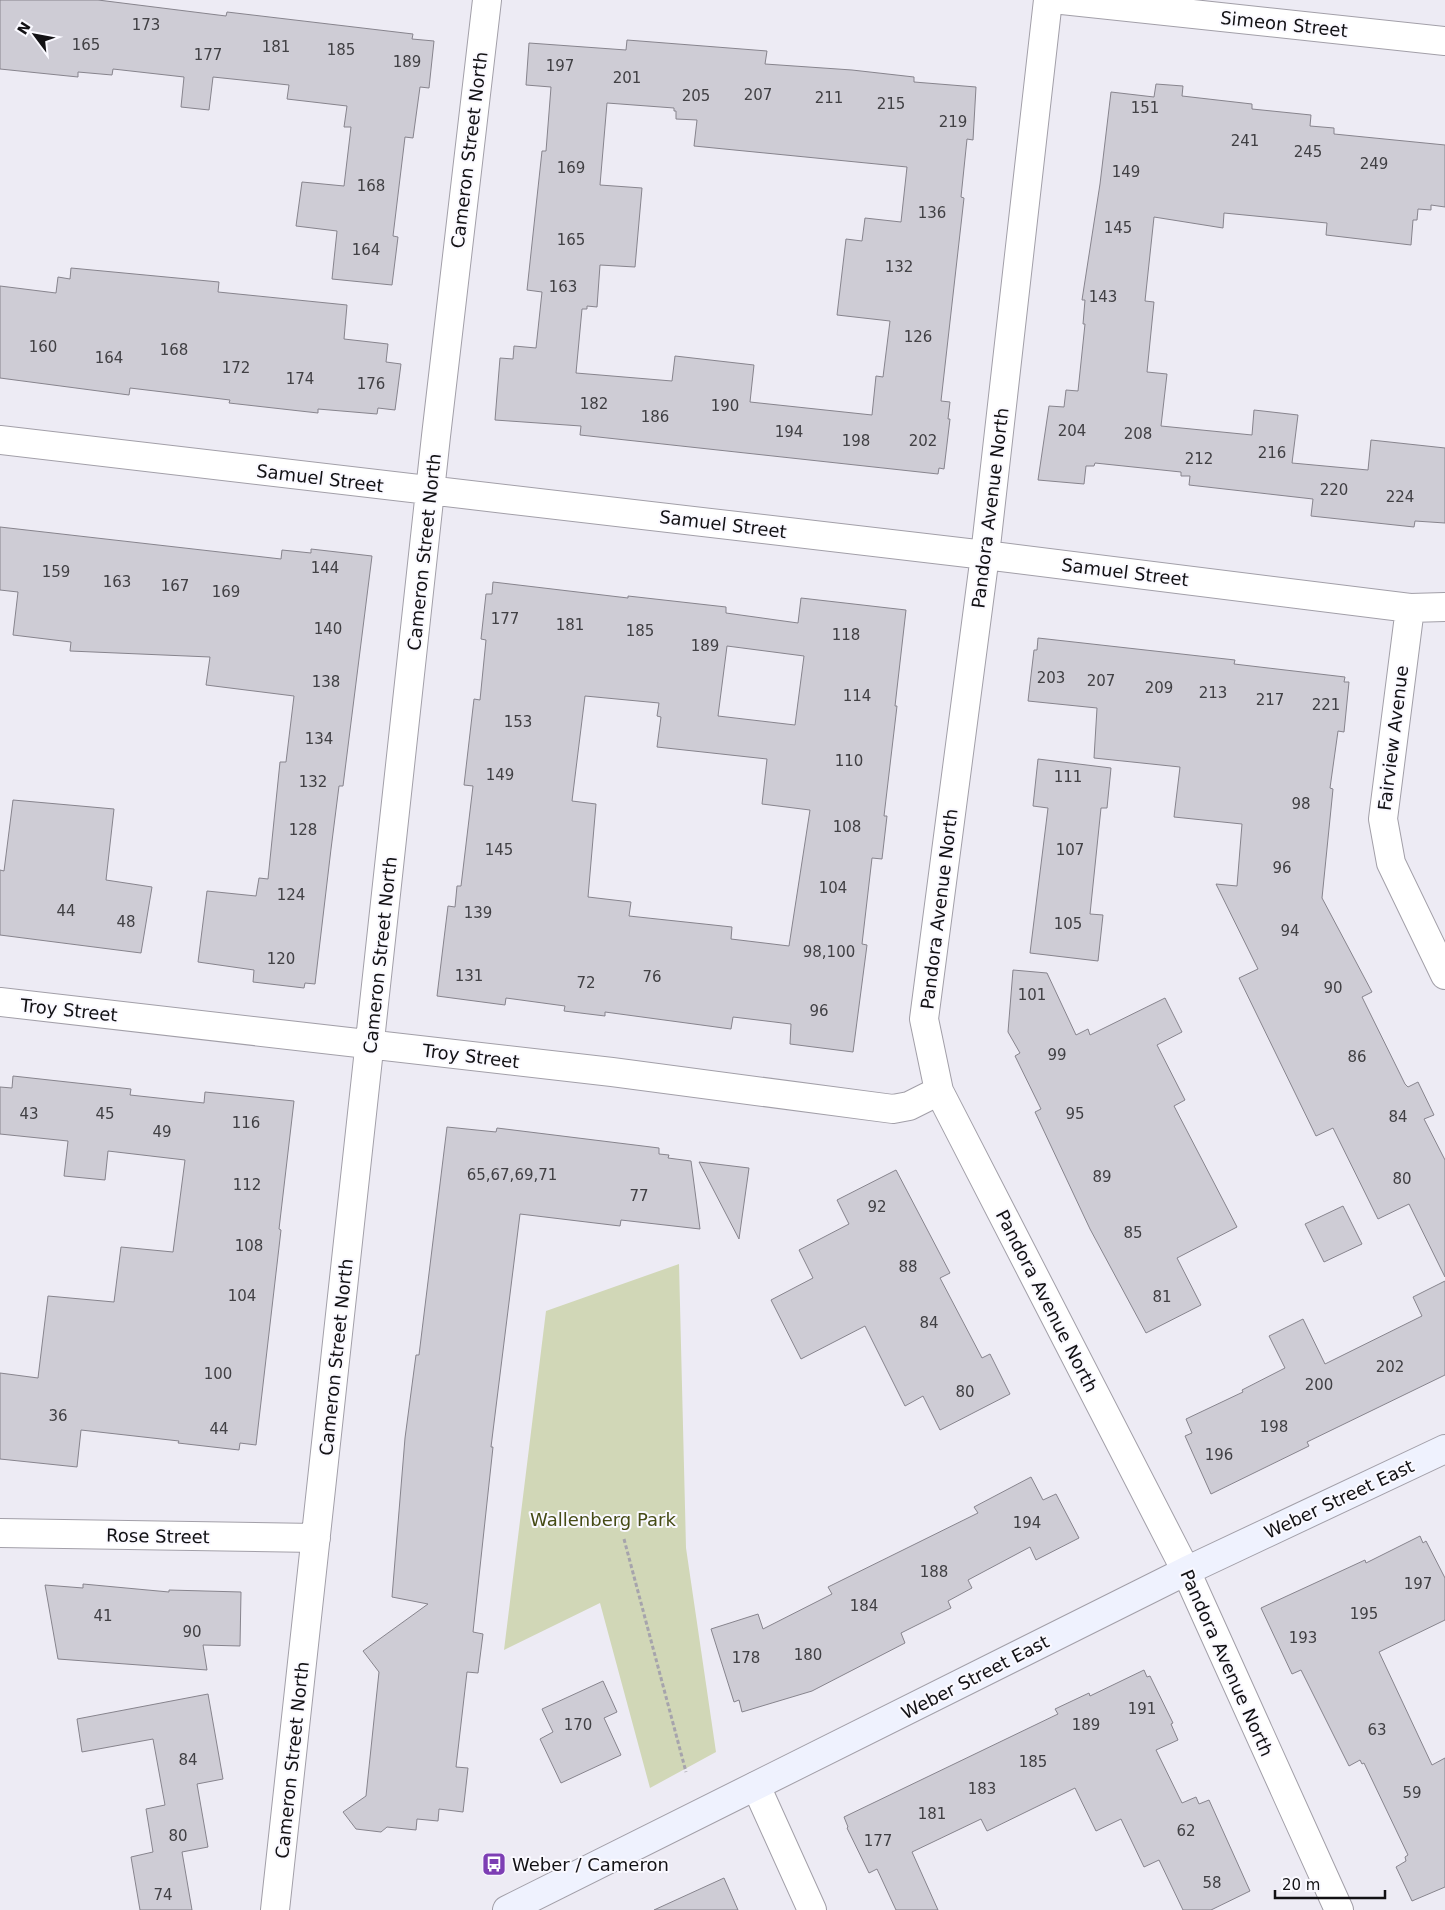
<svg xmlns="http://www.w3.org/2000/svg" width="1445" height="1910" font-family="'DejaVu Sans',sans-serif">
	<rect width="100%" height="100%" fill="#edebf4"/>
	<path fill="#d1d7b7" d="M679 1264 686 1548 716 1752 650 1788 600 1603 504 1650 546 1311Z"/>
	<path fill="#ceccd5" stroke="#87848d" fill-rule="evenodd" d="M0 0H98L226 16 227 12 413 34 412 39 434 41 429 88 420 87 413 138 405 137 393 236 398 237 392 285 332 279 337 231 296 226 302 182 344 186 351 127H344L347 106 287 99 289 85 213 77 209 110 181 107 184 77 113 69 112 75 78 72V77L0 69Z
		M627 40 767 51 765 64 852 70 914 77V82L976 87 973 140 967 139 961 197 964 198 941 401 950 402 948 419H950L944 469 939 468 938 474 580 435 581 426 495 420 500 358 513 359 514 346 536 348 542 292 527 290 542 151H546L551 87 526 85 529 43 626 50ZM607 103 674 108V111H676V119L697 120 694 146 907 167 901 222 865 218 862 241 846 239 837 315 890 321 883 377 876 376 872 415 750 402 754 365 675 356 672 381 576 373 582 309H587V306L597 307 600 265 635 267 642 188 600 185Z
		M1156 84 1183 86 1182 96 1252 104V109L1311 115 1310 126 1334 128V134L1445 145V207L1431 205V210L1418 209 1417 220H1413L1411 245 1326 235 1327 223 1224 213 1223 228 1154 217 1145 301 1154 302 1147 372 1167 374 1161 426 1252 435 1254 410 1298 415 1292 463 1368 470 1371 440 1445 448V523L1415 521 1414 527 1311 516 1313 499 1189 485 1190 476H1181V472L1095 463 1094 466H1086L1084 484 1038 480 1049 406 1064 407 1066 390 1078 391 1085 324H1083L1085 300H1082L1100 184 1111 92 1154 97Z
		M71 268 219 282 218 292 347 305 344 339 388 344 386 362 401 364 395 410 378 408 377 414 318 409V413L229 403 230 400 130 388 129 395 0 378V286L56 293 58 277 70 279Z
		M0 527 281 559 282 550 311 553V549L372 556 343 786H339L331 849 315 984 305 983 304 988 253 982 254 970 198 962 207 891 256 896 259 878 268 879 280 762H286L294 696 206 685 210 657 70 651 71 642 13 635 18 592 0 590Z
		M493 582 628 598V596L726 607V613L798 623 801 598 906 610 895 706H897L884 816H887L882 859 872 858 862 944 867 945 853 1052 790 1044 791 1024 733 1017 731 1029 605 1012V1016L564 1011 565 1006 506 998 505 1005 437 996 448 906 455 907 457 886H461L473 786 464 785 474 699 480 700 486 640 481 639 486 594H492ZM727 646 804 656 795 725 718 716ZM585 696 659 703 657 716 661 717 657 747 767 759 762 804 810 810 789 946 731 939 732 927 629 916 631 902 588 897 596 804 572 801Z
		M1038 638 1235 660 1234 664 1345 677 1344 682H1349L1344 732 1338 731 1330 788 1333 789 1322 898 1372 992 1362 997 1405 1084 1408 1087 1418 1082 1434 1115 1424 1119 1445 1160V1277L1409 1204 1378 1219 1333 1128 1316 1136 1239 978 1258 969 1216 884 1237 886 1242 824 1174 817 1180 767 1094 758 1097 708 1028 701 1034 650H1037Z
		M1038 759 1111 768 1107 808H1101L1090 914 1103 915 1098 961 1030 953 1048 808 1033 806Z
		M13 800 114 809 106 880 152 887 141 953 0 935V870L4 871Z
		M1013 970 1047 973 1076 1035 1088 1029 1090 1035 1165 998 1182 1032 1157 1045 1185 1100 1174 1106 1237 1227 1177 1258 1201 1305 1146 1333 1090 1229 1035 1112 1041 1109 1015 1056 1020 1053 1008 1032Z
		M13 1076 131 1089 130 1095 204 1103 205 1092 294 1101 279 1229 281 1230 256 1445 240 1443 239 1450 178 1443 179 1441 81 1430 77 1467 0 1459V1373L38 1378 48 1296 114 1302 121 1247 173 1252 185 1160 108 1151 105 1180 64 1176 68 1141 0 1134V1087L12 1088Z
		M447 1127 496 1132 497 1128 659 1148V1154L669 1155 668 1158 691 1161 700 1229 621 1220 620 1226 520 1214 491 1447H493L473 1632 483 1634 478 1673 467 1672 456 1767 468 1768 463 1812 439 1809 438 1821 417 1819 416 1830 387 1827 381 1832 356 1829 343 1812 366 1796 379 1672 363 1651 428 1604 392 1597 405 1438 416 1355H419Z
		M699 1162 749 1168 739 1239Z
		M896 1170 950 1273 940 1278 982 1358 990 1354 1010 1394 940 1430 923 1396 905 1406 865 1326 801 1359 771 1300 813 1278 799 1250 849 1224 837 1200Z
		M1343 1206 1362 1244 1324 1262 1305 1224Z
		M1445 1281V1375L1307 1442 1309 1446 1211 1494 1185 1436 1192 1433 1186 1419 1243 1392 1242 1390 1285 1368 1269 1336 1303 1319 1325 1364 1422 1316 1413 1297Z
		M1031 1477 1043 1500 1056 1494 1079 1538 1036 1560 1030 1547 968 1580 972 1588 948 1601 951 1608 901 1633 905 1643 812 1691 742 1712 739 1700 734 1702 711 1629 758 1614 763 1629 832 1594 828 1587 978 1513 974 1507Z
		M1420 1536 1423 1543 1426 1541 1445 1578V1620L1379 1652 1432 1765 1445 1758V1887L1412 1901 1396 1867 1406 1861 1405 1857 1408 1855 1364 1763 1362 1764 1360 1760 1349 1766 1301 1670 1292 1674 1261 1608 1365 1560 1366 1563Z
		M83 1584 169 1592V1590L241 1592 240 1646 203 1645 207 1670 58 1659 45 1585 83 1588Z
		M1144 1670 1147 1677 1150 1676 1173 1723 1171 1724 1178 1740 1156 1750 1182 1803 1196 1797 1199 1804 1209 1800 1250 1891 1211 1910H1183L1159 1860 1144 1867 1121 1819 1096 1831 1075 1788 987 1831 981 1819 912 1852 938 1910H896L877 1869 869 1873 847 1828 848 1827 844 1817 1058 1714 1055 1709 1089 1693 1090 1696Z
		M603 1681 617 1712 604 1718 621 1755 561 1783 540 1739 553 1732 542 1709Z
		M208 1694 223 1779 197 1784 208 1847 182 1852 192 1910H140L131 1857 153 1852 146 1809 165 1805 153 1739 82 1752 77 1719Z
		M724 1878 738 1910H654Z"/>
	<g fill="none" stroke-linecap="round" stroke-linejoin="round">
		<g stroke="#a29fa8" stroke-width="30">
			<path id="minor" d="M1048 0 985 555 924 1019 939 1091 1186 1571 1339 1910
				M1062 0 1445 41
				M0 440 985 555 1410 608 1445 607
				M1410 608 1383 819 1391 863 1445 975
				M0 1002 612 1072 893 1109 909 1106 939 1091
				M0 1533 316 1538
				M756 1786 812 1910
				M275 1910 436 436 487 0"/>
		</g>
		<g stroke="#a29fa8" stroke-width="30">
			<path id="secondary" d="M507 1910 1186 1571 1445 1449"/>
		</g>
		<path stroke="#a6a4ac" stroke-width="3" stroke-dasharray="4 2.5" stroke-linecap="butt" d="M624 1539 686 1772"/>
		<use href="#minor" stroke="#fff" stroke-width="28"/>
		<use href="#secondary" stroke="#eff2fe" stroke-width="28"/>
	</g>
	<defs>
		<g id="bus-square" transform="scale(1.25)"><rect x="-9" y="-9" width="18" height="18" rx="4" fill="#7d3eb4" stroke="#faf9ff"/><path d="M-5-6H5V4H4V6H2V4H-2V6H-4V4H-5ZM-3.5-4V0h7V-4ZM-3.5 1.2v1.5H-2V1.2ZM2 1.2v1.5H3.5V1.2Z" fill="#fff"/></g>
	</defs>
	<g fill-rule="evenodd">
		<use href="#bus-square" x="494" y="1864"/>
	</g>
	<g text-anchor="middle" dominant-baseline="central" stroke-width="4" stroke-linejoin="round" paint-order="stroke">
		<g font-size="15" fill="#414044">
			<text x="146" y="25">173</text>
			<text x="86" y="45">165</text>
			<text x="276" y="47">181</text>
			<text x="341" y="50">185</text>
			<text x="208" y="55">177</text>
			<text x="407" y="62">189</text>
			<text x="560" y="66">197</text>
			<text x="627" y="78">201</text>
			<text x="758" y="95">207</text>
			<text x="696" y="96">205</text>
			<text x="829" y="98">211</text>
			<text x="891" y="104">215</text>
			<text x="1145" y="108">151</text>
			<text x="953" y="122">219</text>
			<text x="1245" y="141">241</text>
			<text x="1308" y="152">245</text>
			<text x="1374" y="164">249</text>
			<text x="571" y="168">169</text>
			<text x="1126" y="172">149</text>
			<text x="371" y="186">168</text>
			<text x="932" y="213">136</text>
			<text x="1118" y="228">145</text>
			<text x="571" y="240">165</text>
			<text x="366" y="250">164</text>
			<text x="899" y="267">132</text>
			<text x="563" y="287">163</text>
			<text x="1103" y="297">143</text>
			<text x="918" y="337">126</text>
			<text x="43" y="347">160</text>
			<text x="174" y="350">168</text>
			<text x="109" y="358">164</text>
			<text x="236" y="368">172</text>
			<text x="300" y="379">174</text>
			<text x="371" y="384">176</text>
			<text x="594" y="404">182</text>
			<text x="725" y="406">190</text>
			<text x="655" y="417">186</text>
			<text x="1072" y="431">204</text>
			<text x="789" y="432">194</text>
			<text x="1138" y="434">208</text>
			<text x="856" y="441">198</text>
			<text x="923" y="441">202</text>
			<text x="1272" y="453">216</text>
			<text x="1199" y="459">212</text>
			<text x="1334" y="490">220</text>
			<text x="1400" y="497">224</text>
			<text x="325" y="568">144</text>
			<text x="56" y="572">159</text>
			<text x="117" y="582">163</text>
			<text x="175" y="586">167</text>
			<text x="226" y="592">169</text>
			<text x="505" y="619">177</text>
			<text x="570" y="625">181</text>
			<text x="328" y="629">140</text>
			<text x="640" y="631">185</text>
			<text x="846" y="635">118</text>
			<text x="705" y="646">189</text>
			<text x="1051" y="678">203</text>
			<text x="1101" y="681">207</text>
			<text x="326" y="682">138</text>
			<text x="1159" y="688">209</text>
			<text x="1213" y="693">213</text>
			<text x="857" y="696">114</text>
			<text x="1270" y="700">217</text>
			<text x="1326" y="705">221</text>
			<text x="518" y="722">153</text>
			<text x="319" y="739">134</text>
			<text x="849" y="761">110</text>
			<text x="500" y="775">149</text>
			<text x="1068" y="777">111</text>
			<text x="313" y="782">132</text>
			<text x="1301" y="804">98</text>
			<text x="847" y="827">108</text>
			<text x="303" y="830">128</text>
			<text x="499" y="850">145</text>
			<text x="1070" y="850">107</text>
			<text x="1282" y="868">96</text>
			<text x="833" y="888">104</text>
			<text x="291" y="895">124</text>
			<text x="66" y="911">44</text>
			<text x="478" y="913">139</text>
			<text x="126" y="922">48</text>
			<text x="1068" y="924">105</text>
			<text x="1290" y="931">94</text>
			<text x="829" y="952">98,100</text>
			<text x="281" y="959">120</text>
			<text x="469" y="976">131</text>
			<text x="652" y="977">76</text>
			<text x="586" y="983">72</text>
			<text x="1333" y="988">90</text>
			<text x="1032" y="995">101</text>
			<text x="819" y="1011">96</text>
			<text x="1057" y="1055">99</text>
			<text x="1357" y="1057">86</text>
			<text x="29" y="1114">43</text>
			<text x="105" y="1114">45</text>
			<text x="1075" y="1114">95</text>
			<text x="1398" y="1117">84</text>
			<text x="246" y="1123">116</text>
			<text x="162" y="1132">49</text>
			<text x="512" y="1175">65,67,69,71</text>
			<text x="1102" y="1177">89</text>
			<text x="1402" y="1179">80</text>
			<text x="247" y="1185">112</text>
			<text x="639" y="1196">77</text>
			<text x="877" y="1207">92</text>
			<text x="1133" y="1233">85</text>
			<text x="249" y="1246">108</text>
			<text x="908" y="1267">88</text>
			<text x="242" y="1296">104</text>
			<text x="1162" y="1297">81</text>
			<text x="929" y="1323">84</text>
			<text x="1390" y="1367">202</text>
			<text x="218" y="1374">100</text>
			<text x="1319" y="1385">200</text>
			<text x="965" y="1392">80</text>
			<text x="58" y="1416">36</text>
			<text x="1274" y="1427">198</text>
			<text x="219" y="1429">44</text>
			<text x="1219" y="1455">196</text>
			<text x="1027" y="1523">194</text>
			<text x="934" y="1572">188</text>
			<text x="1418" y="1584">197</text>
			<text x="864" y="1606">184</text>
			<text x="1364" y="1614">195</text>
			<text x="103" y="1616">41</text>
			<text x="192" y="1632">90</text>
			<text x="1303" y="1638">193</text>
			<text x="808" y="1655">180</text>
			<text x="746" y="1658">178</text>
			<text x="1142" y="1709">191</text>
			<text x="578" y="1725">170</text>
			<text x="1086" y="1725">189</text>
			<text x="1377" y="1730">63</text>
			<text x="188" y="1760">84</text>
			<text x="1033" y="1762">185</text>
			<text x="982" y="1789">183</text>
			<text x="1412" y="1793">59</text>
			<text x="932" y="1814">181</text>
			<text x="1186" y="1831">62</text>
			<text x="178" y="1836">80</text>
			<text x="878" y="1841">177</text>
			<text x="1212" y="1883">58</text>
			<text x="163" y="1895">74</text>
		</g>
		<g font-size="18" fill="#121114" stroke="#faf9ff">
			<text transform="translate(1284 24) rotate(6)">Simeon Street</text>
			<text transform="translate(469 150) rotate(-83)">Cameron Street North</text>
			<text transform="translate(320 478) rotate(7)">Samuel Street</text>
			<text transform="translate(990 508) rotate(-83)">Pandora Avenue North</text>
			<text transform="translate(723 524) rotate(7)">Samuel Street</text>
			<text transform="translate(424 552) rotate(-84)">Cameron Street North</text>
			<text transform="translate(1125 572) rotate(7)">Samuel Street</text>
			<text transform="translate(1393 738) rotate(-83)">Fairview Avenue</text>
			<text transform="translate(939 909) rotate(-83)">Pandora Avenue North</text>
			<text transform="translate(380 955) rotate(-84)">Cameron Street North</text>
			<text transform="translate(69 1010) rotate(6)">Troy Street</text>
			<text transform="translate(471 1056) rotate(7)">Troy Street</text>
			<text transform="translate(1047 1301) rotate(63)">Pandora Avenue North</text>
			<text transform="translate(336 1357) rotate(-84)">Cameron Street North</text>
			<text transform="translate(1339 1499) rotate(-25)">Weber Street East</text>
			<text transform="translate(158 1536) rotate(1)">Rose Street</text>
			<text transform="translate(1227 1663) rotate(66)">Pandora Avenue North</text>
			<text transform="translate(975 1677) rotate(-27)">Weber Street East</text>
			<text transform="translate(292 1760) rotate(-84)">Cameron Street North</text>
		</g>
		<g font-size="18" fill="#454b15" stroke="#faf9ff">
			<text x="603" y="1519">Wallenberg Park</text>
		</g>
		<g font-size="18" fill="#121114" stroke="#faf9ff" text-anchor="start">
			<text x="512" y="1864">Weber / Cameron</text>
		</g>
	</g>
	<g transform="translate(35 35) rotate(302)" stroke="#faf9ff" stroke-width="4" paint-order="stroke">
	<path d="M0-4L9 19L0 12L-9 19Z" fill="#121114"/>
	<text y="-8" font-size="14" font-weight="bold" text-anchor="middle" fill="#121114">N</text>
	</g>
	<path d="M1275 1890v8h110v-8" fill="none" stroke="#121114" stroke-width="2.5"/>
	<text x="1282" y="1890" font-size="15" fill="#121114" stroke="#faf9ff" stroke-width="4" paint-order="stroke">20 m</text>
</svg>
